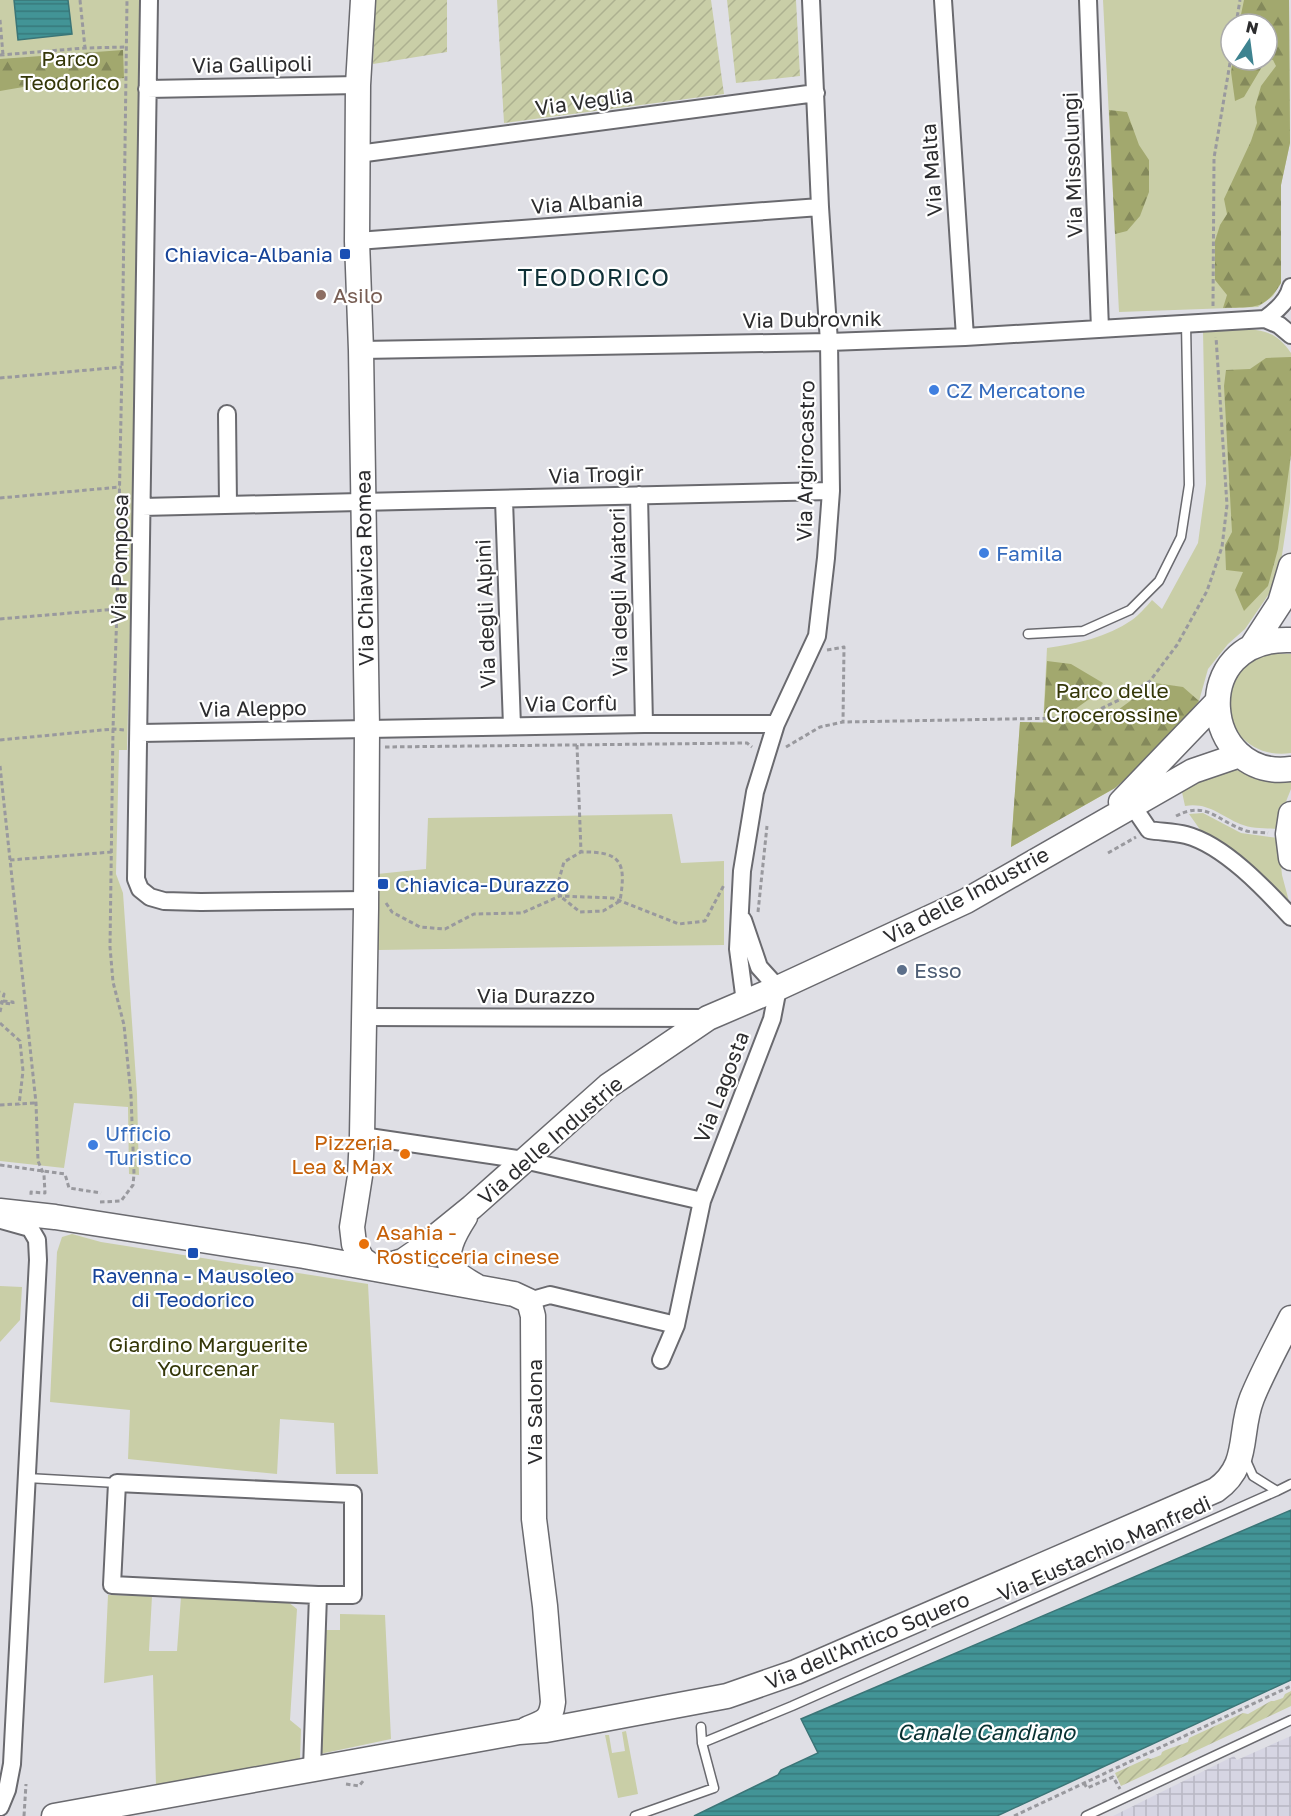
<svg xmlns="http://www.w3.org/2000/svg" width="1291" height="1816" font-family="'Golos Text',sans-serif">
	<defs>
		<pattern id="industrial-grid" width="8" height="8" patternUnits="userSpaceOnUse" patternTransform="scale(1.5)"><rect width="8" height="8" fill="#d6d5e3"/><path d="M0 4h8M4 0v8" fill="none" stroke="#b8b7c3"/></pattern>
		<pattern id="forest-firs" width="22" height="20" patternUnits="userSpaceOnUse" patternTransform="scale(1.5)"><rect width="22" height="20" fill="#a2a86e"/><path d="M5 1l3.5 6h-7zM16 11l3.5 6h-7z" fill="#84895b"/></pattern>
		<pattern id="garden-furrows" width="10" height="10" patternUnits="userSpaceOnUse" patternTransform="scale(1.5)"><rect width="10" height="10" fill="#c9cea7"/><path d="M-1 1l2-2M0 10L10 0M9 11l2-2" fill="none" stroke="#adb190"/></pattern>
		<pattern id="water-rules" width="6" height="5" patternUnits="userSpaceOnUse" patternTransform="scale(1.5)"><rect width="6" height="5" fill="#429496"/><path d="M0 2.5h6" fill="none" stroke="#37797b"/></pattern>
	</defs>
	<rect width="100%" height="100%" fill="#dfdfe5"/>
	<path fill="url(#industrial-grid)" d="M1291 1736V1816H1113L1234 1756 1237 1760Z"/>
	<path fill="#c9cea7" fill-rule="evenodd" d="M0 0H141L137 330 127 750H119L116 874 123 893 137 1094 139 1175 129 1174 128 1107 74 1103 64 1168 0 1161Z
		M1103 0H1289L1290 143 1281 185V283L1273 296 1258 307 1119 312ZM1231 24H1267V60H1231Z
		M1235 328C1262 330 1275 330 1291 353L1290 502 1282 555 1273 588 1245 629 1228 644 1208 669 1199 701 1165 743 1115 788 1011 847 1020 722 1043 723 1047 648C1077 644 1107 637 1132 620 1139 615 1146 607 1152 600L1162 609 1198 543 1206 484 1203 331Z
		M1271 653 1291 654V753C1240 761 1206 704 1243 668 1251 660 1261 656 1271 653Z
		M1232 769 1276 780 1291 778V789L1283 809 1279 829C1266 828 1252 829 1240 824 1221 816 1208 802 1185 806L1182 792 1186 786Z
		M1203 813 1241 833 1278 838 1282 875 1291 909 1233 853 1201 831 1189 814Z
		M672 814 681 863 724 861V945L378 950 377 874 426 869 428 818Z
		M72 1234 101 1242 368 1284 378 1474H336L334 1423 280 1419 277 1474 128 1459 130 1410 50 1402 57 1252 62 1237Z
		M0 1286 22 1287 20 1320 0 1342Z
		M108 1595 152 1596 149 1651H177L181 1597 288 1602 297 1609 290 1720 301 1729 300 1759 156 1785 153 1675 104 1683Z
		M340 1614 385 1615 391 1739 320 1754 326 1630H340Z
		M626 1731 638 1794 618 1798 605 1735H609L612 1753 625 1751 622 1732Z"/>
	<path fill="url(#forest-firs)" d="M1244 0H1289L1290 143 1281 185V283C1264 311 1254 307 1223 308L1227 295 1215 280V241L1220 225 1227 214 1224 199 1251 141 1257 123 1255 107 1261 86 1276 66 1273 60 1267 59V24H1239Z
		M123 50 124 78 29 86 0 91V59Z
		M1233 60H1266L1244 97 1235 101 1231 72Z
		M1109 110 1127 112 1139 145 1149 160V192L1140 216 1127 231 1115 234Z
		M1291 357V455L1278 549 1268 586 1244 611 1235 590 1243 572 1226 570 1225 545 1232 532 1224 386 1226 370 1250 369 1266 358Z
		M1047 661 1071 664 1103 683 1092 697 1074 710 1044 713Z
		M1155 683 1183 687 1199 701 1165 743 1115 788 1011 847 1020 722 1071 723 1111 715Z"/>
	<path fill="url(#garden-furrows)" d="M375 0H447V52L373 64Z
		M497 0H711L724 94 504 123Z
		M727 0H796L800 76 736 83Z
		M1291 1691V1706L1121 1786 1115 1773 1148 1758 1151 1759 1161 1755 1162 1752C1171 1747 1179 1746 1188 1742L1189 1738 1243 1713 1248 1714 1271 1701H1274L1283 1698 1285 1694Z"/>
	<path fill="url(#water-rules)" stroke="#3b7577" stroke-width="1.5" d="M14 0H68L72 34 18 40Z
		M1291 1510V1680L997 1816H694L778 1775 781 1770 818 1753 801 1719Z"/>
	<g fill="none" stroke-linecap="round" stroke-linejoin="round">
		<g stroke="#6a6a6f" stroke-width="11">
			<path id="lane" d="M1028 634 1083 631 1130 610 1159 581 1181 537 1189 485 1186 323
				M1245 1458 1253 1476 1277 1491 1291 1484
				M27 1478 117 1483
				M701 1727 702 1743
				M635 1816 714 1788 702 1743 792 1706 1277 1491
				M1086 1816 1291 1720"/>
		</g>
		<g stroke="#6a6a6f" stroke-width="20">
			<path id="street" d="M149 0 136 879 140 889 150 897 164 901 201 902 366 900
				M943 0 965 337
				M1088 0 1100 329
				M147 89 358 85
				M358 154 816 93
				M357 241 820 207
				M1265 319C1276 311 1288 301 1291 287
				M361 350 829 342 965 337 1265 319 1279 325 1291 335
				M227 414 228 505
				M639 495 644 724
				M504 500 512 726
				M142 507 831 491
				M140 733 644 724H776
				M1134 796 1132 805 1149 830C1161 832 1174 832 1186 835 1224 845 1265 889 1291 917
				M745 1002 738 949 742 871 755 792 776 724 817 636 826 558 831 491 829 342 820 207 811 0
				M365 1017 708 1018
				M362 1136 524 1160 702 1201
				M529 1301 550 1295 676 1325
				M661 1360 676 1325 702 1201 772 1019 778 988 759 967 743 920
				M312 1769 318 1595H353V1494L117 1483 112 1585 318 1595
				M0 1807 7 1790 12 1764 38 1260 37 1240 30 1228 1 1220"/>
		</g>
		<g stroke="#6a6a6f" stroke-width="27">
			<path id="secondary" d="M363 0 358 85 357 241 361 350 367 728 366 909 362 1136 360 1176 352 1227 354 1244 362 1259 376 1269
				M1291 640C1186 636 1201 781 1291 769
				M1252 646 1280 603 1291 566
				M1121 802 1216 703
				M1291 814 1288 834 1291 858
				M0 1211 55 1217 304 1256 514 1294 529 1301 533 1316 534 1519 545 1606 553 1702C551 1721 544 1722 527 1729
				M465 1217C456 1231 440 1256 455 1272 461 1277 469 1282 476 1286
				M376 1269 403 1261 419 1250 472 1207 608 1086 708 1018 778 988 966 901 1193 771 1240 755
				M54 1816 519 1732 546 1730 727 1696 796 1672 1216 1490C1251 1465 1238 1433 1252 1398 1263 1371 1278 1344 1291 1318"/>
		</g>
		<path stroke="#99999e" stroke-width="3" stroke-dasharray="4.5 3" stroke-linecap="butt" d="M80 0 85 48
			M0 20 3 55
			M1236 24 1240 0
			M0 55 85 48 126 47
			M1213 306 1214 158 1231 57
			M0 378 122 367
			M0 498 120 487
			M0 619 117 609
			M827 650 844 647 843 722
			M0 740 113 729 124 730
			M577 745 581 852 564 862 558 883 560 896 580 912 603 911 620 901C626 864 623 851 581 852
			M385 747 747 743 752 747
			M786 747 820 727 843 722 1064 718 1094 712 1121 699 1150 681 1177 645 1207 591 1222 547 1227 505 1216 337
			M0 766 36 1103 38 1161 44 1175 45 1193 31 1192V1197
			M1176 816C1207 800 1217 821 1244 830 1251 833 1261 832 1268 833
			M1108 853 1136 837
			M10 860 112 852
			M386 903 392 912 420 927 445 929 474 914 522 913 560 896 613 898 679 924 705 921 724 885
			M758 912 767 826
			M3 1001 13 1002V1004L3 1003
			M0 1012 4 994 0 992
			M0 1023 20 1041 23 1071 19 1105
			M0 1105 36 1103
			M0 1165 65 1174 69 1188 101 1193
			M100 1202 121 1201 133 1185 134 1174 131 1096 124 1025 113 982 110 947 113 729 117 609 122 367 127 0
			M1084 1783 1087 1788 1113 1777 1120 1789
			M346 1784 359 1786 364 1780
			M24 1816 26 1784
			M1014 1816 1291 1686"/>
		<use href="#lane" stroke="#fff" stroke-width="8"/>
		<use href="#street" stroke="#fff" stroke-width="16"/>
		<use href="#secondary" stroke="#fff" stroke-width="24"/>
		<path stroke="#99999e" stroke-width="3" stroke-dasharray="4.5 3" stroke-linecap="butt" d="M0 1002 3 1003"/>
	</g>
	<g fill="#1a4fb4" stroke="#fff" stroke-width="2">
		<rect x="339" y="248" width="12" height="12" rx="3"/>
		<rect x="377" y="878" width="12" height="12" rx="3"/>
		<rect x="187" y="1247" width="12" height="12" rx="3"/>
	</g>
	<circle fill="#8d6e63" stroke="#fff" stroke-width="2" cx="321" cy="295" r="6"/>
	<g fill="#3f7fe0" stroke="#fff" stroke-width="2">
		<circle cx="934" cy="390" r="6"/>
		<circle cx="984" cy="553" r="6"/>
		<circle cx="93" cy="1145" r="6"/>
	</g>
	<circle fill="#5c6f8a" stroke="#fff" stroke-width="2" cx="902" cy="970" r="6"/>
	<g fill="#e8710a" stroke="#fff" stroke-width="2">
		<circle cx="405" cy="1154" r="6"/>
		<circle cx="364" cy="1244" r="6"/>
	</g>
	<g text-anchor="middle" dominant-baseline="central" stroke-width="4.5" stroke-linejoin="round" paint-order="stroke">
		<g font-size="21" fill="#343708" stroke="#fff">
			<text x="70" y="58">Parco<tspan x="70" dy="24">Teodorico</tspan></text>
			<text x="1112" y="690">Parco delle<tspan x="1112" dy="24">Crocerossine</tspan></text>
			<text x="208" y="1344">Giardino Marguerite<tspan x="208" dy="24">Yourcenar</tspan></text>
		</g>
		<g font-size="21" fill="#2c2c2e" stroke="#fff">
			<text transform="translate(252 64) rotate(-1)">Via Gallipoli</text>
			<text transform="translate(584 101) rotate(-8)">Via Veglia</text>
			<text transform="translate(1072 165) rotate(-92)">Via Missolungi</text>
			<text transform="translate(931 170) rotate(-94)">Via Malta</text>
			<text transform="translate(587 202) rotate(-4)">Via Albania</text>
			<text transform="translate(812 319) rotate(-1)">Via Dubrovnik</text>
			<text transform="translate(805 461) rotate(-89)">Via Argirocastro</text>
			<text transform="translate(596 474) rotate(-2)">Via Trogir</text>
			<text transform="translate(119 559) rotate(-89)">Via Pomposa</text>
			<text transform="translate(364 568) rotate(-91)">Via Chiavica Romea</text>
			<text transform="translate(618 592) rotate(-91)">Via degli Aviatori</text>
			<text transform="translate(485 614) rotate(-92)">Via degli Alpini</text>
			<text transform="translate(571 703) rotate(-1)">Via Corfù</text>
			<text transform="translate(253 708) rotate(-1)">Via Aleppo</text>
			<text transform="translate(966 895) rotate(-28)">Via delle Industrie</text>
			<text x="536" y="995">Via Durazzo</text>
			<text transform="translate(721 1087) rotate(-69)">Via Lagosta</text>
			<text transform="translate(550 1140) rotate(-41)">Via delle Industrie</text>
			<text transform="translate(534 1412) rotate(-90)">Via Salona</text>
			<text transform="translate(1104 1548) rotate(-24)">Via Eustachio Manfredi</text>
			<text transform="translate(867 1640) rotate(-23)">Via dell'Antico Squero</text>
		</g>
		<g font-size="21" fill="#164399" stroke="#fff" text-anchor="end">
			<text x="333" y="254">Chiavica-Albania</text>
			<text x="395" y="884" text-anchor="start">Chiavica-Durazzo</text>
			<text x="193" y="1275" text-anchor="middle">Ravenna - Mausoleo<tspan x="193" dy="24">di Teodorico</tspan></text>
		</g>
		<g font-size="21" fill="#785e54" stroke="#fff" text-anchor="start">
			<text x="333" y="295">Asilo</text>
		</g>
		<g font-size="21" fill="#366cbe" stroke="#fff" text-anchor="start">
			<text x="946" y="390">CZ Mercatone</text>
			<text x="996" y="553">Famila</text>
			<text x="105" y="1133">Ufficio<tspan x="105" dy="24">Turistico</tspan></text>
		</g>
		<g font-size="21" fill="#4e5e75" stroke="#fff" text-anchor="start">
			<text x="914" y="970">Esso</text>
		</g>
		<g font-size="21" fill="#c56008" stroke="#fff" text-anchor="end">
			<text x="393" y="1142">Pizzeria<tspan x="393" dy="24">Lea &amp; Max</tspan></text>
			<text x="376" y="1232" text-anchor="start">Asahia -<tspan x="376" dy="24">Rosticceria cinese</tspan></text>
		</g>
		<g font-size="22" font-style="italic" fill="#083132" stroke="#fff">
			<text x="986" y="1731">Canale Candiano</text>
		</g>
		<g font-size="24" letter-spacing="1.5" fill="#0f3137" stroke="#fff">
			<text x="594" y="276">TEODORICO</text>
		</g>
	</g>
	<g transform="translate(1249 42) rotate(13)"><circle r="28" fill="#ffffff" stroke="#ababab" stroke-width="1.5"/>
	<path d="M0-4.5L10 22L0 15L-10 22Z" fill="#3e8390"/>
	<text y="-9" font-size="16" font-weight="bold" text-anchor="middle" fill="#2c2c2e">N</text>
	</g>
</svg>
